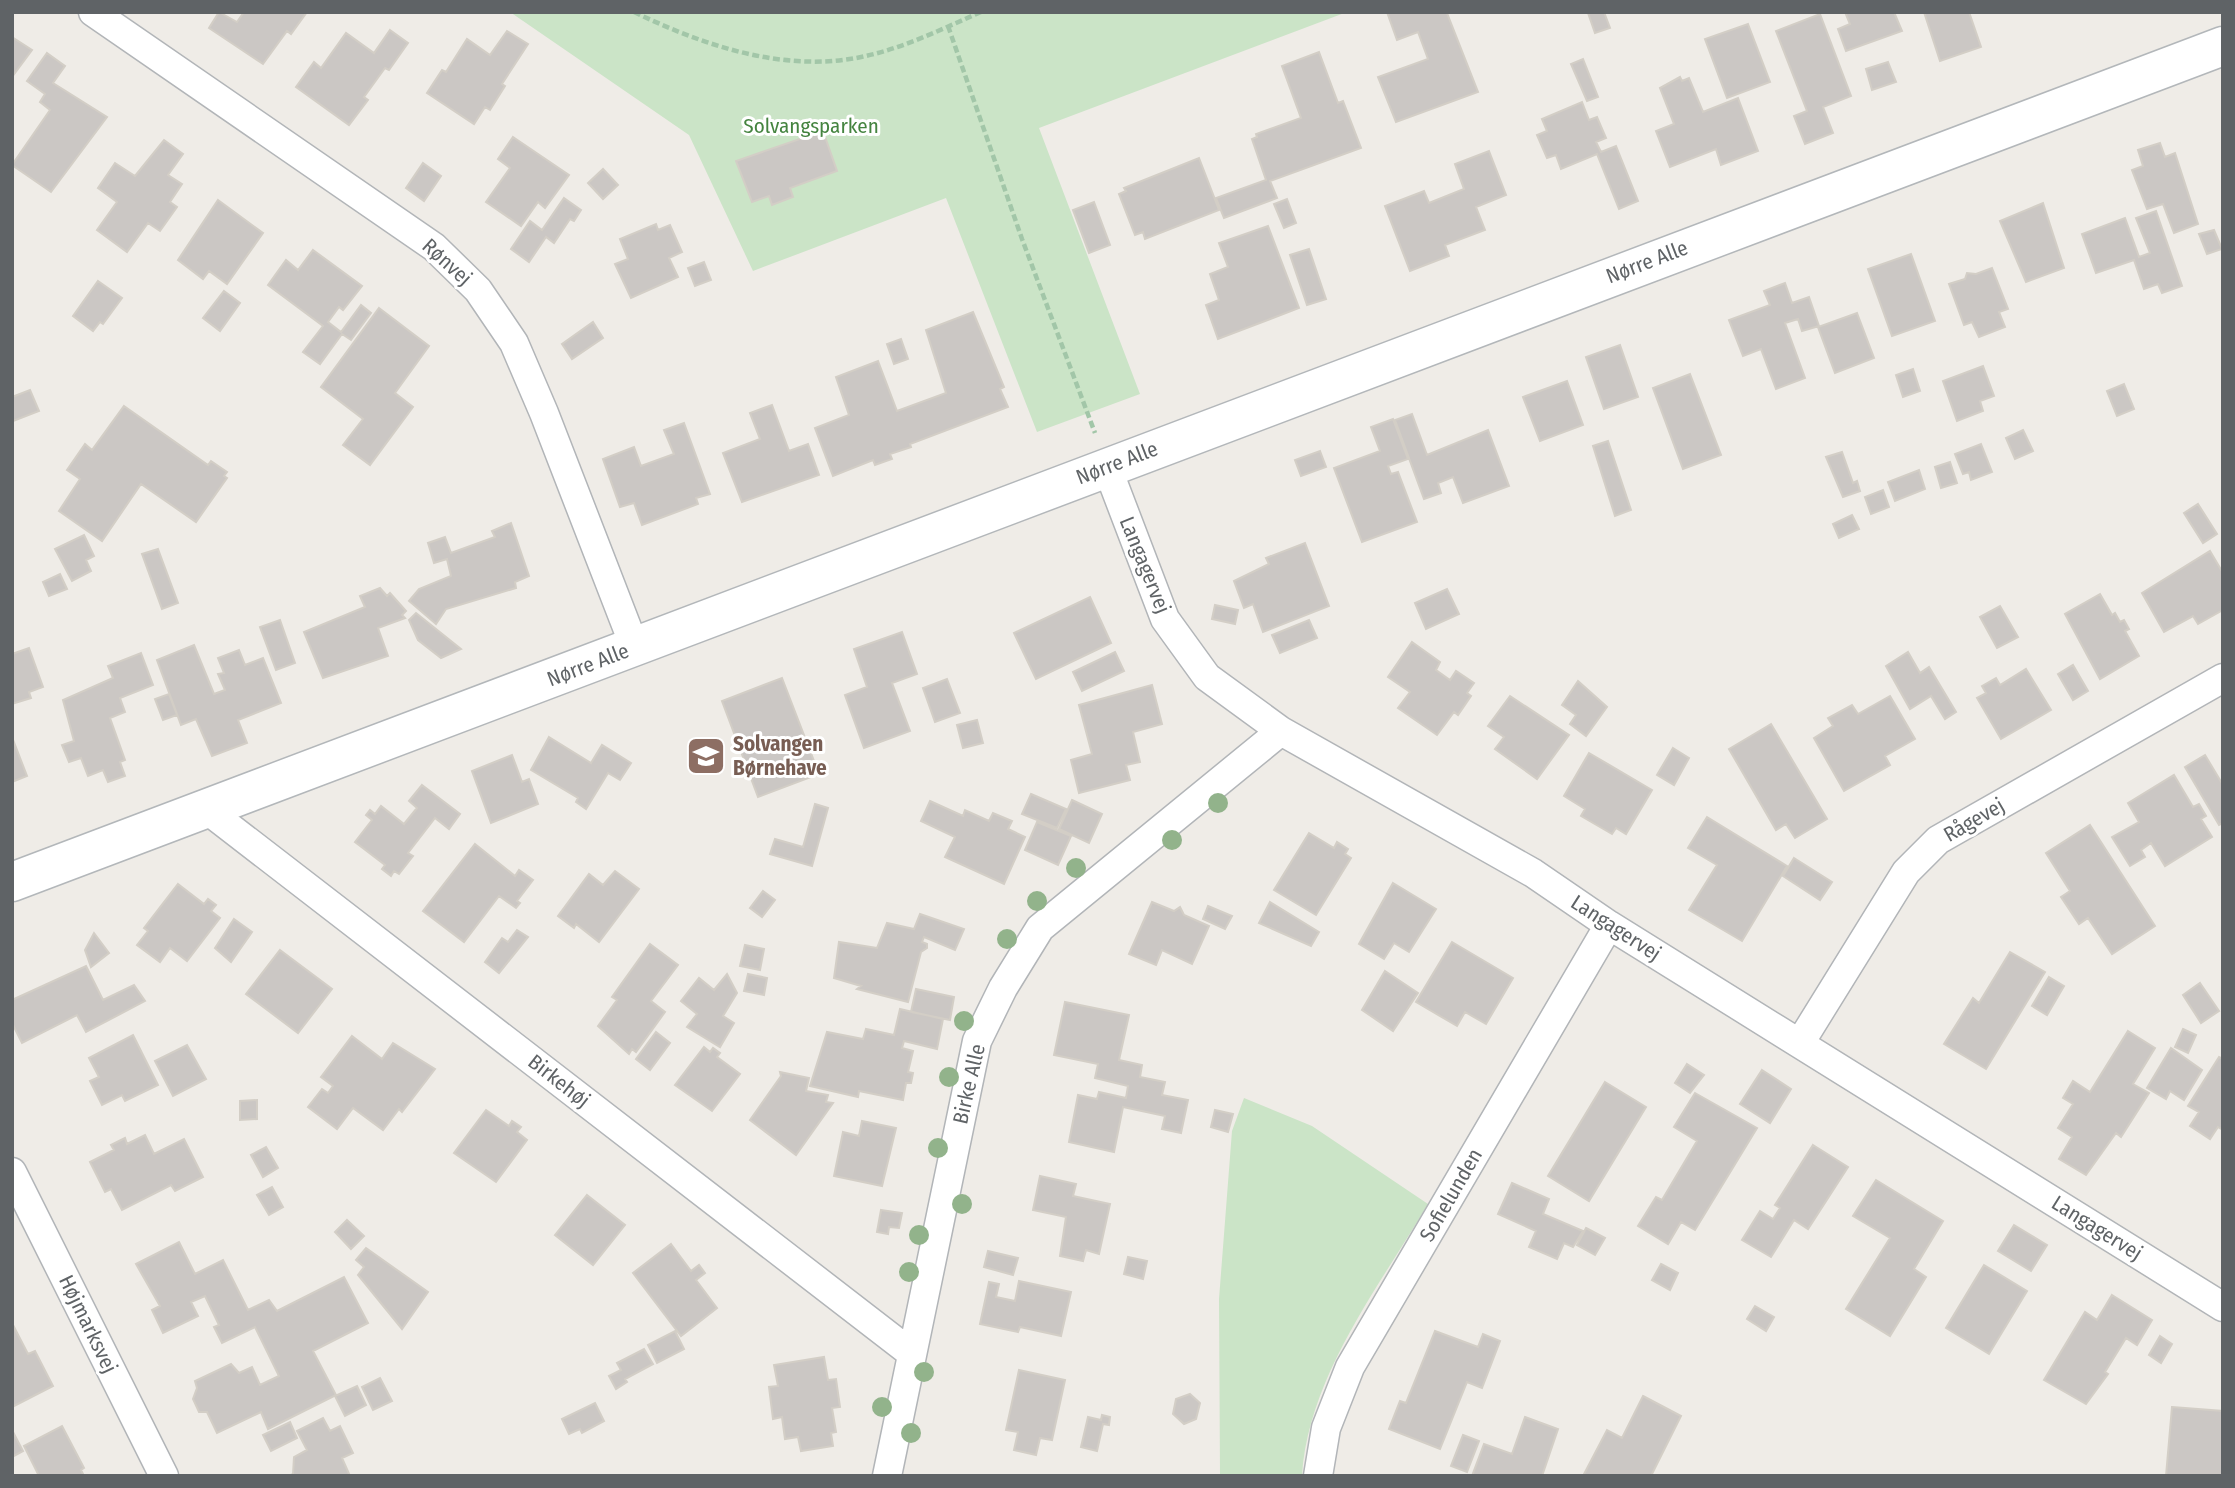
<svg xmlns="http://www.w3.org/2000/svg" width="2235" height="1488" font-family="'Fira Sans Condensed',sans-serif">
	<rect width="100%" height="100%" fill="#efece7"/>
	<path fill="#cbe4c7" d="M510 12H1347L1039 128 1140 394 1037 432 946 198 753 271 689 135Z
		M1244 1098 1312 1126 1428 1204C1379 1287 1308 1377 1302 1476H1220L1219 1299 1232 1131Z"/>
	<path fill="#cbc7c4" stroke="#d3cec6" stroke-width="2" d="M219 12 237 22 244 12H307L291 34 287 31 263 64 209 28Z
		M1387 12H1450L1447 13 1478 92 1396 122 1378 77 1428 59 1418 32 1397 40Z
		M1604 12 1610 28 1595 33 1588 13Z
		M1845 12H1894L1902 31 1846 51 1838 29 1850 24Z
		M1924 12H1969L1981 47 1940 61Z
		M1820 14 1851 96 1823 107 1833 133 1805 144 1794 116 1807 111 1776 31Z
		M1748 24 1770 82 1727 98 1705 39Z
		M390 30 408 43 389 70 385 68 364 97 368 100 349 125 296 87 314 62 321 68 346 33 374 53Z
		M507 31 528 44 502 84 505 86 490 110 485 107 474 124 427 93 442 70 446 72 467 39 490 55Z
		M12 37 32 50 12 77Z
		M1319 52 1338 103 1343 101 1361 148 1270 181 1277 198 1224 218 1216 198 1266 180 1252 139 1257 137 1256 134 1301 118 1282 66Z
		M47 53 65 66 53 83 107 117 51 192 12 165 50 110 40 102 45 94 27 81Z
		M1583 59 1598 97 1587 101 1571 64Z
		M1888 62 1896 82 1872 90 1866 69Z
		M1680 77 1682 81 1689 78 1703 112 1738 98 1758 151 1721 165 1716 149 1670 167 1656 131 1674 124 1660 88Z
		M1582 102 1589 120 1597 117 1606 138 1596 142 1601 152 1616 146 1638 201 1619 209 1597 154 1561 169 1556 155 1547 158 1537 135 1547 131 1542 119Z
		M823 131 837 171 790 188 793 197 772 205 769 196 752 202 736 161Z
		M513 137 569 175 545 208 538 202 521 226 486 202 510 168 498 159Z
		M164 140 183 154 168 175 182 184 170 202 177 207 160 231 148 223 127 252 97 230 117 202 98 188 115 163 135 176Z
		M2160 143 2165 157 2175 153 2198 224 2174 233 2163 204 2147 209 2132 170 2143 166 2138 150Z
		M1489 151 1506 195 1476 207 1485 230 1445 245 1449 256 1410 271 1385 206 1424 191 1429 203 1464 189 1455 164Z
		M1199 158 1219 210 1145 239 1143 232 1135 235 1119 194 1126 191 1124 188Z
		M423 163 441 176 424 201 406 188Z
		M603 169 618 185 603 199 588 183Z
		M564 198 581 210 574 221 570 219 554 243 546 237 529 262 511 249 530 221 542 230Z
		M1287 199 1296 223 1284 228 1274 204Z
		M218 200 263 233 227 284 209 271 203 279 178 260Z
		M1094 202 1110 245 1089 253 1073 210Z
		M2043 203 2064 268 2026 282 2000 221Z
		M2156 211 2182 286 2162 293 2158 284 2144 289 2134 260 2096 273 2082 234 2125 218 2139 257 2150 253 2136 218Z
		M656 224 658 230 670 225 682 252 669 258 678 277 631 298 615 264 628 259 620 239Z
		M1268 226 1299 308 1218 339 1206 305 1219 300 1210 274 1228 267 1219 243Z
		M2214 230 2222 249 2207 254 2199 234Z
		M1309 249 1326 299 1307 305 1290 255Z
		M313 250 362 286 343 310 339 307 328 322 341 332 361 305 371 313 351 340 342 334 320 364 303 352 323 326 268 285 286 260 298 270Z
		M1911 254 1935 321 1892 336 1868 269Z
		M704 262 711 280 695 286 688 268Z
		M1992 268 2008 309 1999 312 2005 327 1979 337 1972 322 1964 325 1949 284 1965 279 1967 273 1976 274Z
		M98 281 122 298 103 324 100 322 93 331 73 316Z
		M1785 283 1792 303 1809 297 1819 326 1802 331 1798 319 1785 323 1805 378 1776 389 1761 349 1743 356 1729 320 1770 305 1764 291Z
		M224 291 240 303 220 331 203 318Z
		M379 308 429 346 395 393 413 407 370 465 343 445 363 419 321 387Z
		M973 312 1004 387 1000 389 1008 407 910 444 911 447 890 454 892 459 875 465 873 460 833 476 815 428 849 415 836 377 878 361 897 411 946 393 926 330Z
		M1857 313 1874 358 1835 373 1818 327Z
		M593 322 603 338 572 359 562 344Z
		M901 339 908 359 894 364 887 344Z
		M1620 345 1638 397 1604 409 1586 357Z
		M1983 366 1994 396 1980 401 1983 411 1957 421 1943 381Z
		M1913 369 1920 391 1903 397 1896 375Z
		M1690 374 1721 455 1683 469 1653 388Z
		M1567 381 1583 425 1540 441 1523 397Z
		M2124 384 2134 409 2117 416 2107 391Z
		M30 390 39 411 13 421 12 397Z
		M772 405 789 451 808 444 819 475 742 502 723 453 760 439 750 413Z
		M124 406 208 465 211 461 227 472 224 476 227 478 196 522 141 484 102 541 59 511 80 479 67 470 85 444 92 450Z
		M1412 414 1427 455 1488 430 1509 486 1463 503 1453 477 1438 483 1441 493 1424 499 1395 420Z
		M1393 419 1408 459 1388 466 1391 474 1398 472 1417 522 1362 542 1334 468 1380 451 1371 427Z
		M684 423 710 494 696 498 698 504 642 525 634 503 620 507 603 459 634 447 641 466 674 454 664 430Z
		M2023 430 2033 451 2015 459 2006 438Z
		M1608 441 1631 510 1615 516 1593 446Z
		M1981 444 1992 472 1971 480 1969 472 1963 474 1955 454Z
		M1320 451 1326 467 1301 476 1295 460Z
		M1842 452 1853 483 1857 481 1860 491 1843 497 1826 457Z
		M1950 462 1957 483 1941 488 1935 467Z
		M1919 470 1925 489 1895 501 1888 482Z
		M1883 490 1889 507 1871 514 1865 497Z
		M2198 504 2217 534 2203 543 2184 513Z
		M1852 515 1859 529 1839 538 1833 524Z
		M511 523 529 576 515 582 516 588 446 609 436 624 409 601 419 589 451 576 447 559 434 563 428 543 445 537 451 553 495 537 492 531Z
		M84 535 94 556 86 560 91 571 72 581 55 549Z
		M1305 543 1329 606 1263 632 1253 604 1244 608 1234 581 1269 564 1266 558Z
		M158 549 178 603 162 609 142 554Z
		M2210 551 2223 573V610L2198 624 2193 616 2164 632 2142 593Z
		M60 574 67 589 49 596 43 582Z
		M380 588 387 596 390 593 406 611 402 615 405 618 378 628 388 656 323 678 304 632 365 607 360 596Z
		M1447 589 1459 614 1426 629 1415 603Z
		M2100 594 2112 615 2115 613 2120 622 2124 620 2129 629 2125 631 2139 656 2100 679 2065 614Z
		M1090 597 1111 643 1036 679 1014 633Z
		M1215 605 1238 610 1235 624 1212 619Z
		M2000 606 2018 637 1997 648 1980 617Z
		M416 613 461 649 441 658 418 640 409 620Z
		M280 620 295 663 276 670 260 627Z
		M1309 620 1317 638 1280 653 1272 635Z
		M902 632 917 674 892 683 910 731 864 748 845 695 867 687 854 649Z
		M1412 642 1440 662 1436 670 1450 680 1456 671 1474 683 1467 693 1471 696 1458 715 1454 712 1437 735 1398 708 1410 692 1388 677Z
		M194 645 214 694 225 690 218 674 224 673 218 658 239 650 245 665 263 658 281 703 238 720 247 743 212 756 196 719 181 725 157 660Z
		M29 648 43 687 29 692 31 698 12 704V654Z
		M1115 652 1124 671 1082 691 1073 672Z
		M1908 652 1920 673 1929 667 1956 712 1945 719 1931 696 1910 709 1886 666Z
		M141 653 153 685 120 698 125 712 110 718 125 760 120 762 125 776 108 782 103 770 88 776 81 758 69 762 62 745 74 741 63 700 113 678 108 666Z
		M2073 665 2088 691 2073 700 2058 674Z
		M2026 669 2051 710 2001 739 1977 698 1986 693 1982 686 1996 678 2000 685Z
		M782 678 819 774 758 797 722 701Z
		M947 679 960 713 935 722 923 688Z
		M1578 681 1607 707 1586 736 1570 724 1576 715 1562 705Z
		M1152 685 1162 724 1133 732 1140 762 1126 765 1130 780 1079 793 1071 760 1092 754 1079 705Z
		M169 694 177 715 163 720 155 699Z
		M1510 696 1569 735 1537 779 1495 749 1504 737 1488 726Z
		M1890 696 1915 739 1885 756 1890 765 1844 791 1814 738 1833 726 1828 718 1852 705 1858 714Z
		M977 720 983 743 963 748 957 725Z
		M1771 724 1827 819 1795 838 1786 824 1776 830 1729 749Z
		M12 737 27 776 12 782Z
		M549 737 591 763 602 745 631 763 620 780 608 773 586 809 576 802 578 798 531 770Z
		M1673 748 1689 758 1674 785 1657 775Z
		M1589 753 1652 790 1626 834 1616 828 1612 834 1581 816 1585 809 1564 796Z
		M512 755 522 782 529 779 538 804 491 823 472 771Z
		M2205 755 2223 785V823L2219 825 2185 767Z
		M2174 775 2193 807 2199 804 2206 816 2201 819 2212 837 2165 866 2151 843 2141 850 2145 857 2130 866 2112 837 2139 822 2128 803Z
		M422 785 460 814 449 829 435 818 408 853 413 856 399 874 394 871 391 876 382 869 385 865 355 842 372 820 366 815 370 810 375 814 381 806 404 824 417 808 409 801Z
		M1031 794 1066 809 1057 828 1022 814Z
		M1072 800 1102 814 1089 843 1059 829Z
		M930 801 963 816 965 810 989 821 993 813 1012 821 1008 829 1025 837 1004 884 945 857 955 837 921 821Z
		M815 804 828 808 812 866 770 854 775 839 803 847Z
		M1707 817 1787 866 1742 941 1689 910 1717 865 1688 848Z
		M1037 822 1071 836 1058 865 1025 850Z
		M2090 825 2155 926 2112 954 2088 918 2079 924 2061 897 2070 891 2046 853Z
		M1309 833 1334 848 1337 842 1348 849 1345 854 1351 858 1316 915 1274 890Z
		M475 844 515 876 519 870 533 880 517 901 520 903 516 908 499 896 464 942 423 911Z
		M1794 858 1832 882 1820 900 1783 876Z
		M615 871 639 889 599 942 576 924 574 928 558 916 589 874 603 885Z
		M1393 883 1436 909 1409 952 1394 943 1384 959 1359 944Z
		M178 884 204 904 208 899 216 905 211 911 220 918 187 961 170 948 160 962 137 945 148 931 144 928Z
		M763 891 775 900 762 917 750 908Z
		M1152 902 1174 911 1180 907 1184 915 1209 926 1192 964 1162 950 1156 965 1129 954Z
		M1270 902 1319 932 1311 946 1259 923Z
		M1208 906 1232 916 1225 929 1203 919Z
		M920 914 964 929 955 950 924 937 922 942 927 944V948L921 952 908 1002 857 989 861 986 834 978 839 942 877 948 887 923 914 929Z
		M234 919 252 932 231 962 215 948Z
		M517 930 528 937 499 973 485 962 502 938 508 942Z
		M94 933 109 953 91 967 85 950Z
		M1452 942 1513 978 1486 1024 1465 1012 1457 1026 1416 1002Z
		M650 944 678 965 651 1001 665 1012 636 1052 632 1049 629 1054 598 1026 617 1000 612 997Z
		M745 945 764 949 760 970 740 966Z
		M280 950 332 989 298 1033 246 994Z
		M2010 952 2045 972 1986 1069 1944 1044 1973 998 1979 1003Z
		M86 966 103 1000 134 985 145 1001 86 1032 77 1015 22 1043 12 1023V1000Z
		M1385 971 1418 993 1393 1031 1362 1010Z
		M727 974 737 993 723 1016 734 1023 720 1047 687 1027 697 1014 681 1001 699 978 714 990Z
		M748 974 767 978 764 995 744 991Z
		M2049 977 2064 986 2047 1015 2032 1006Z
		M2200 983 2219 1011 2201 1023 2183 995Z
		M916 989 954 997 950 1020 911 1012Z
		M1065 1002 1129 1015 1119 1060 1142 1065 1140 1077 1165 1082 1162 1095 1188 1100 1181 1133 1162 1129 1165 1116 1123 1107 1114 1152 1069 1142 1078 1095 1097 1099 1099 1092 1126 1098 1128 1086 1095 1078 1098 1064 1054 1055Z
		M900 1009 943 1019 937 1049 904 1041 902 1048 913 1051 908 1072 913 1073 911 1083H906L903 1100 859 1091 858 1097 810 1086 827 1032 863 1039 866 1029 894 1035Z
		M2183 1029 2196 1035 2188 1053 2175 1047Z
		M2128 1031 2155 1048 2133 1084 2149 1093 2121 1137 2116 1133 2086 1175 2059 1159 2072 1137 2058 1128 2073 1104 2063 1098 2073 1081 2090 1092Z
		M656 1032 670 1043 650 1070 636 1059Z
		M133 1035 158 1085 125 1101 122 1095 102 1105 90 1081 99 1077 89 1058Z
		M352 1036 382 1059 393 1043 435 1069 402 1112 399 1109 383 1130 353 1108 337 1129 308 1107 322 1089 328 1093 333 1086 321 1077Z
		M187 1045 206 1079 173 1096 155 1061Z
		M704 1047 710 1052 713 1048 720 1053 717 1057 740 1074 712 1111 675 1085Z
		M2171 1048 2202 1070 2184 1100 2170 1091 2166 1099 2147 1088Z
		M2219 1057 2223 1059V1130L2218 1127 2210 1139 2190 1126 2199 1112 2188 1106Z
		M1687 1064 1704 1075 1690 1093 1675 1083Z
		M1762 1070 1791 1089 1770 1123 1740 1104Z
		M780 1072 809 1078 806 1091 828 1095 826 1102 833 1103 796 1155 750 1120 781 1076Z
		M1605 1082 1646 1107 1589 1201 1548 1176Z
		M1695 1093 1757 1128 1695 1230 1681 1222 1668 1244 1638 1226 1656 1197 1662 1200 1697 1141 1674 1127Z
		M257 1100V1119L240 1120V1101Z
		M486 1110 509 1126 512 1121 521 1127 517 1132 527 1140 496 1182 454 1153Z
		M1215 1110 1233 1114 1228 1132 1211 1127Z
		M862 1121 896 1128 882 1186 834 1176 843 1132 859 1136Z
		M145 1135 154 1154 184 1139 203 1177 175 1191 171 1185 122 1210 111 1189 105 1192 90 1162 114 1150 111 1145 125 1138 127 1144Z
		M1813 1145 1848 1167 1808 1229 1794 1220 1771 1257 1742 1240 1760 1211 1773 1219 1780 1208 1775 1205Z
		M266 1147 278 1168 263 1177 251 1155Z
		M1040 1176 1076 1184 1073 1196 1110 1204 1099 1254 1086 1250 1083 1261 1060 1256 1066 1217 1033 1210Z
		M1876 1180 1943 1221 1914 1269 1926 1277 1890 1336 1846 1309 1890 1238 1853 1216Z
		M1512 1183 1549 1199 1543 1214 1583 1231 1573 1247 1564 1243 1557 1259 1529 1247 1536 1231 1498 1214Z
		M272 1187 283 1207 269 1215 257 1195Z
		M587 1195 625 1225 593 1265 555 1235Z
		M881 1210 902 1213 899 1228 889 1227 888 1234 877 1232Z
		M347 1220 364 1236 351 1249 335 1232Z
		M2014 1225 2047 1245 2031 1271 1998 1251Z
		M1586 1228 1605 1238 1595 1255 1577 1245Z
		M179 1242 195 1274 223 1260 248 1310 269 1300 277 1311 344 1277 368 1323 313 1351 336 1395 268 1429 261 1412 217 1433 207 1412H199L193 1399 197 1388 195 1381 231 1364 239 1373 252 1367 260 1385 279 1376 255 1327 222 1343 214 1327 219 1325 205 1296 191 1302 198 1316 163 1333 152 1310 160 1306 136 1264Z
		M671 1244 691 1271 699 1265 705 1273 696 1280 717 1308 681 1336 633 1273Z
		M366 1248 428 1292 402 1329 358 1275 364 1267 356 1260Z
		M988 1251 1018 1258 1013 1275 984 1267Z
		M1128 1257 1147 1261 1143 1279 1124 1274Z
		M1661 1264 1678 1273 1670 1290 1652 1280Z
		M1984 1265 2027 1291 1989 1354 1946 1328Z
		M1019 1281 1071 1292 1061 1336 1020 1327 1018 1332 980 1324 989 1282 999 1284 996 1297 1015 1301Z
		M2112 1295 2152 1320 2137 1345 2126 1338 2105 1372 2108 1374 2086 1404 2044 1380 2085 1312 2097 1320Z
		M1755 1306 1774 1317 1766 1331 1747 1319Z
		M12 1323 28 1354 35 1351 53 1386 12 1407Z
		M675 1331 684 1349 657 1363 648 1345Z
		M1435 1331 1478 1347 1483 1334 1500 1341 1482 1388 1467 1382 1440 1449 1389 1429 1400 1401 1406 1403Z
		M2160 1336 2172 1344 2161 1363 2149 1355Z
		M644 1349 653 1364 625 1379 627 1382 616 1389 609 1376 621 1370 617 1363Z
		M824 1357 828 1380 836 1379 840 1407 832 1408 836 1432 831 1433 833 1446 801 1451 798 1437 785 1439 782 1417 773 1419 769 1387 778 1386 774 1365Z
		M1019 1370 1065 1380 1052 1440 1040 1438 1036 1455 1014 1450 1018 1432 1006 1430Z
		M380 1378 392 1401 373 1410 362 1387Z
		M357 1386 366 1405 345 1416 335 1396Z
		M1190 1394 1200 1403 1196 1419 1184 1424 1173 1414 1176 1399Z
		M1643 1396 1681 1416 1651 1476H1583L1607 1430 1622 1438Z
		M595 1403 604 1421 582 1433 580 1429 569 1434 562 1419Z
		M2172 1407 2223 1411V1476H2166Z
		M1102 1415 1110 1417 1109 1425 1103 1424 1097 1451 1081 1447 1088 1417 1101 1420Z
		M1525 1417 1558 1429 1542 1476H1472L1484 1444 1512 1454Z
		M323 1418 330 1431 340 1426 353 1453 342 1458 350 1476H289L293 1474 294 1457 307 1450 297 1431Z
		M290 1422 297 1438 271 1451 263 1435Z
		M62 1426 84 1468 81 1470 84 1476H39L24 1446Z
		M12 1430 23 1451 12 1457Z
		M1463 1435 1479 1441 1467 1472 1451 1466Z"/>
	<g fill="none" stroke-linecap="round" stroke-linejoin="round">
		<g stroke="#b2b5b8" stroke-width="31">
			<path id="street" d="M93 12 434 247 478 290 514 343 544 413 635 648
				M1107 467 1165 619 1207 677 1281 731 1533 873 1609 925 2223 1307
				M206 809 911 1353
				M1800 1043 1906 872 1938 840 2223 678
				M12 1172 164 1476
				M887 1476 977 1041 1003 988 1040 928 1281 731
				M1318 1476 1326 1428 1350 1367 1609 925"/>
		</g>
		<g stroke="#b3b7ba" stroke-width="41">
			<path id="secondary" d="M12 882 2223 46"/>
		</g>
		<path stroke="#a2c6a8" stroke-width="4.5" stroke-dasharray="7 3.5" stroke-linecap="butt" d="M634 12C705 46 786 74 866 56 906 47 944 28 981 12
			M948 26 1022 239 1095 433"/>
		<use href="#street" stroke="#fff" stroke-width="28"/>
		<use href="#secondary" stroke="#fff" stroke-width="38"/>
	</g>
	<g fill="#92b38b">
		<circle cx="1218" cy="803" r="10"/>
		<circle cx="1172" cy="840" r="10"/>
		<circle cx="1076" cy="868" r="10"/>
		<circle cx="1037" cy="901" r="10"/>
		<circle cx="1007" cy="939" r="10"/>
		<circle cx="964" cy="1021" r="10"/>
		<circle cx="949" cy="1077" r="10"/>
		<circle cx="938" cy="1148" r="10"/>
		<circle cx="962" cy="1204" r="10"/>
		<circle cx="919" cy="1235" r="10"/>
		<circle cx="909" cy="1272" r="10"/>
		<circle cx="924" cy="1372" r="10"/>
		<circle cx="882" cy="1407" r="10"/>
		<circle cx="911" cy="1433" r="10"/>
	</g>
	<defs>
		<g id="school-square" transform="scale(2.0125)"><rect x="-9" y="-9" width="18" height="18" rx="4" fill="#8d6e63" stroke="#fff"/><path d="M0-5L7-2L0 1L-7-2ZM-4 1L0 2.5L4 1V4Q0 6-4 4Z" fill="#fff"/></g>
	</defs>
	<g fill-rule="evenodd">
		<use href="#school-square" x="706" y="756"/>
	</g>
	<g text-anchor="middle" dominant-baseline="central" stroke-width="6" stroke-linejoin="round" paint-order="stroke">
		<g font-size="21" fill="#458440" stroke="#fff">
			<text x="811" y="126">Solvangsparken</text>
		</g>
		<g font-size="21" fill="#5f6366" stroke="#fff">
			<text transform="translate(447 262) rotate(42)">Rønvej</text>
			<text transform="translate(1647 262) rotate(-21)">Nørre Alle</text>
			<text transform="translate(1117 463) rotate(-21)">Nørre Alle</text>
			<text transform="translate(1145 565) rotate(68)">Langagervej</text>
			<text transform="translate(588 665) rotate(-21)">Nørre Alle</text>
			<text transform="translate(1974 820) rotate(-30)">Rågevej</text>
			<text transform="translate(1616 928) rotate(33)">Langagervej</text>
			<text transform="translate(559 1081) rotate(38)">Birkehøj</text>
			<text transform="translate(969 1084) rotate(-77)">Birke Alle</text>
			<text transform="translate(1451 1195) rotate(-60)">Sofielunden</text>
			<text transform="translate(2097 1228) rotate(32)">Langagervej</text>
			<text transform="translate(88 1324) rotate(64)">Højmarksvej</text>
		</g>
		<g font-size="21" font-weight="bold" fill="#785e54" stroke="#fff" text-anchor="start">
			<text x="733" y="744">Solvangen<tspan x="733" dy="24">Børnehave</tspan></text>
		</g>
	</g>
	<rect width="2235" height="1488" fill="none" stroke="#5f6366" stroke-width="28"/>
</svg>
